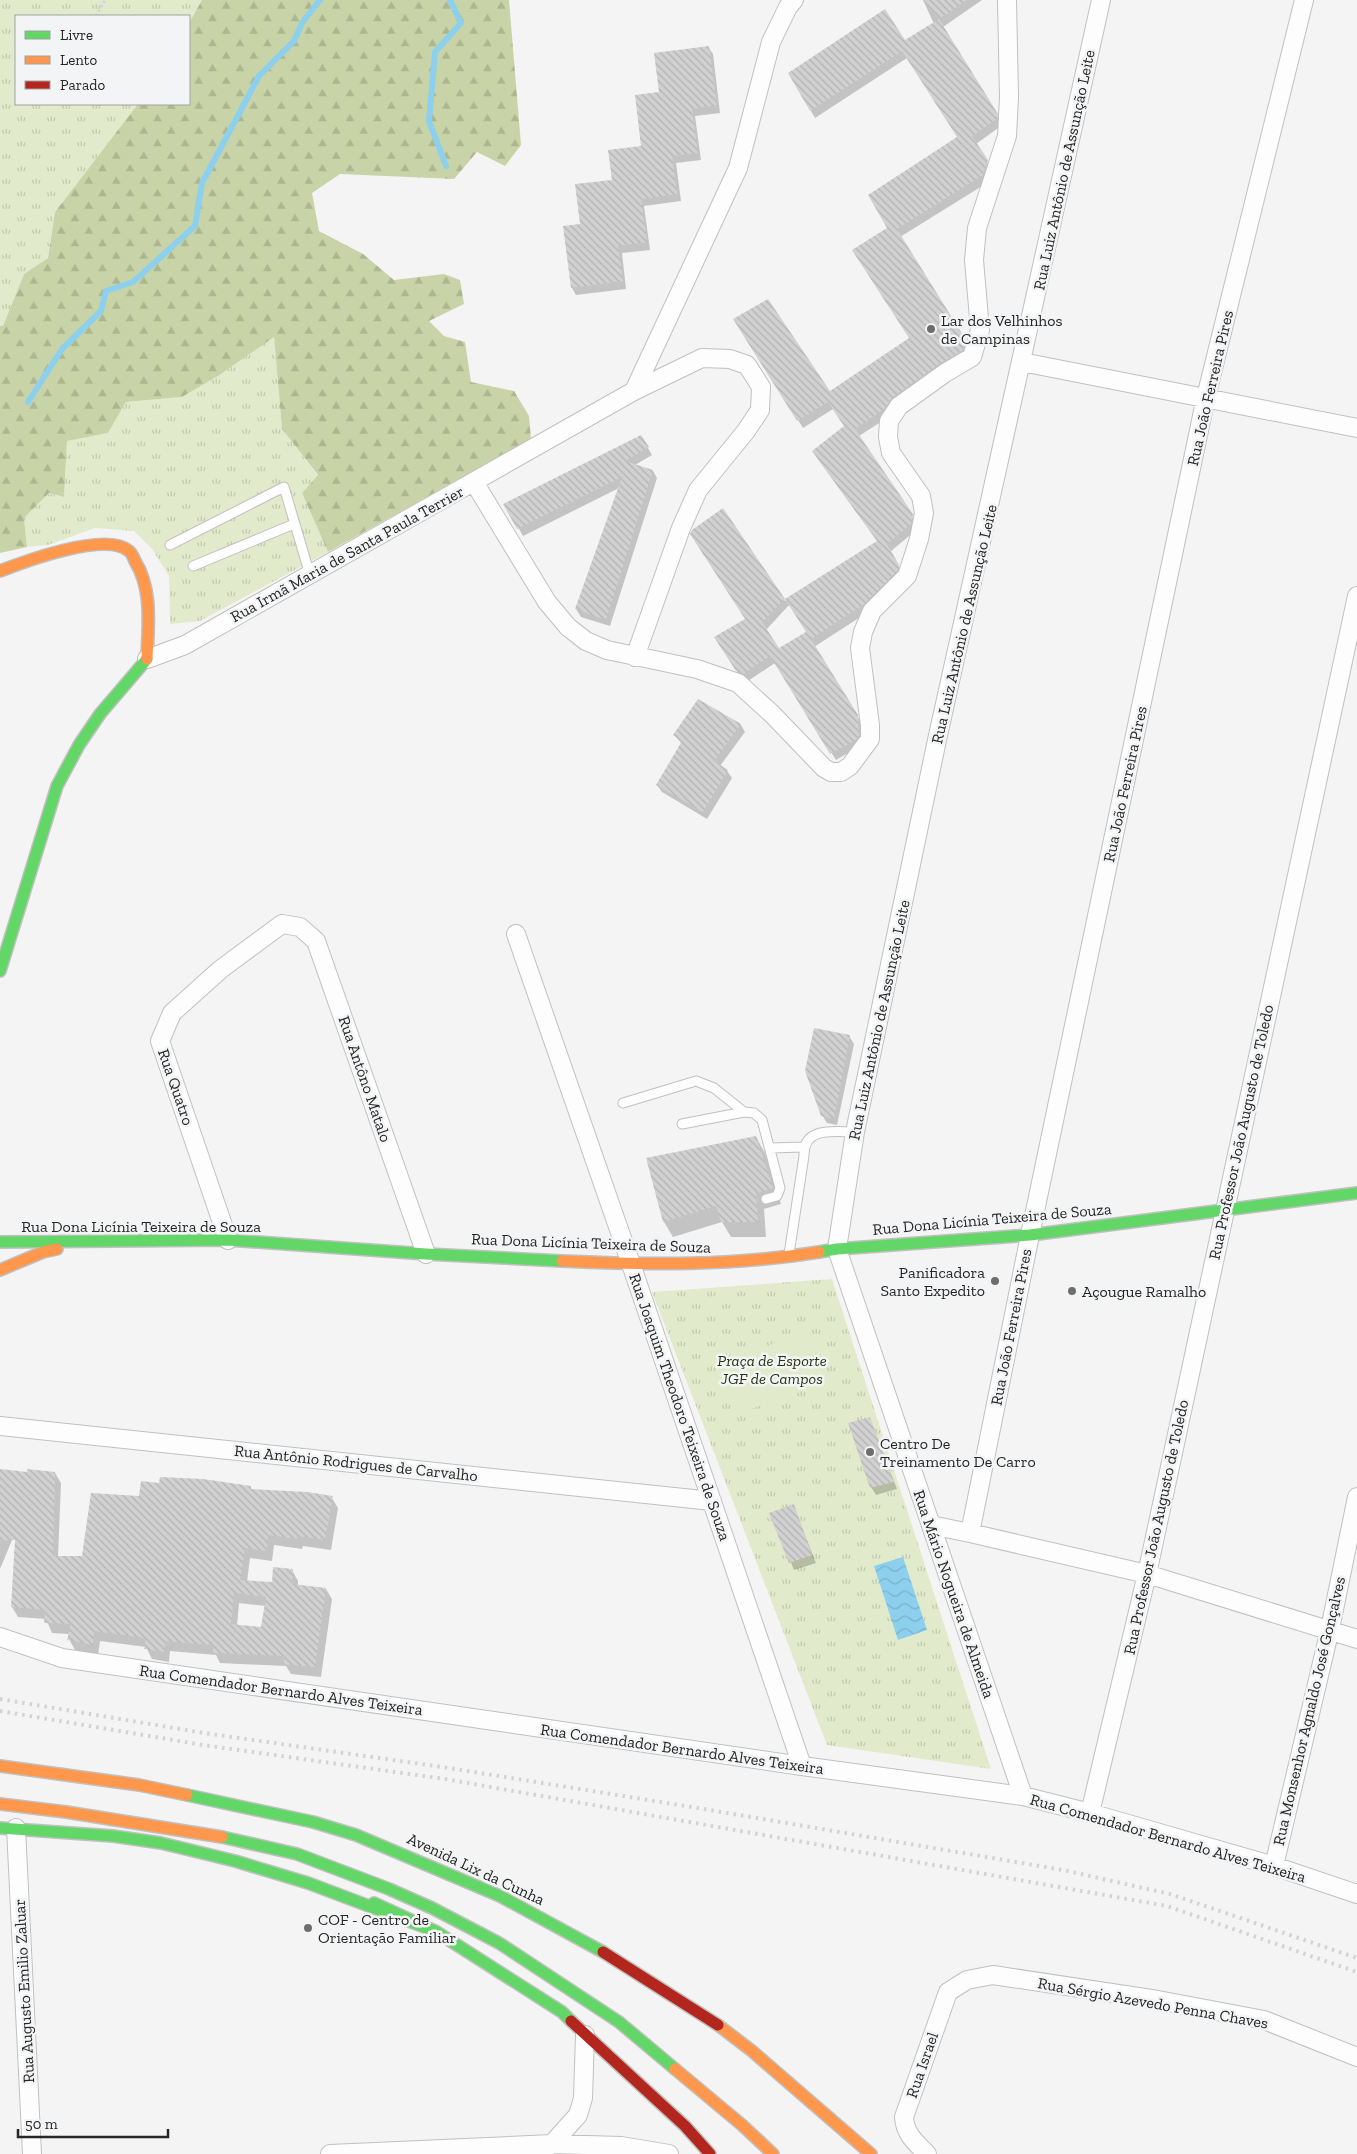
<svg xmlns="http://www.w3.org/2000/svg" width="1357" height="2154" font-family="'Zilla Slab',serif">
	<defs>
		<pattern id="grass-tufts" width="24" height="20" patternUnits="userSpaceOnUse" patternTransform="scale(1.25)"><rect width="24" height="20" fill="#e1ebcb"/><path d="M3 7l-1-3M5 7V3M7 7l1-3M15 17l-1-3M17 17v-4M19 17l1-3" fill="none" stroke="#c1c9ae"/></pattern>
		<pattern id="forest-firs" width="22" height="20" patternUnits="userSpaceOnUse" patternTransform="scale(1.25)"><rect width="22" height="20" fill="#c8d4a8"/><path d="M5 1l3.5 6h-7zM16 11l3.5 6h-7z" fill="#acb690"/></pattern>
		<pattern id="water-waves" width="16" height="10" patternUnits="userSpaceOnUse" patternTransform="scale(1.25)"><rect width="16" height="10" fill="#8cd0ee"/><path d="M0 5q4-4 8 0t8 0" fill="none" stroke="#79b2cc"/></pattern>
		<pattern id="building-back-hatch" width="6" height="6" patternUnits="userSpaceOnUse" patternTransform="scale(1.25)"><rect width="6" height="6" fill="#d1d1d1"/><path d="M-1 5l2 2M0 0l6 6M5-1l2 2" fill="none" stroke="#b3b3b3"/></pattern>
	</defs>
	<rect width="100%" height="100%" fill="#f4f4f4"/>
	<path fill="url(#grass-tufts)" d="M0 0H202L189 23V16H16V104H138L55 212 48 258 24 274 3 326H0Z
		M274 336 282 429 318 476 302 493 328 552 200 621 170 624 169 576 152 549 134 531 95 528 48 545 27 547 24 518 49 493 64 497 67 441 108 433 126 402 182 397 218 376Z
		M832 1279 991 1769 827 1745 652 1292Z"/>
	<path fill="url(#forest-firs)" d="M202 0H509L521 145 505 166 477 152 454 179 340 174 312 193 319 231 363 254 394 280 444 274 460 280 464 304 429 321 444 336 465 342 471 382 514 391 529 416 531 439 328 552 302 493 318 475 282 429 274 337 218 376 182 397 126 402 108 433 67 441 64 497 49 493 24 518 27 547 0 553V326H3L24 274 48 258 55 212 138 104H189V23Z"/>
	<path fill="#e1ebcb" d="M805 1332 823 1384 739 1413 721 1363Z"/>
	<path fill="url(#water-waves)" d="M903 1557 927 1630 898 1640 874 1566Z"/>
	<path fill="#0003" fill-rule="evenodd" d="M923 0H982L943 27 1001 122V126L976 144 991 169 987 183 900 237 969 349 887 418 859 436 916 523 915 531 890 552 903 574 868 612 814 647 862 724 863 744 836 760 775 663 748 681 742 679 720 645 746 620 723 510 785 601 878 542 818 459 845 427 833 409 803 428 739 327 830 393 910 339 889 228 959 138 907 58 815 118 789 73 904 42 934 24ZM788 606H790L811 637 779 650 766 630Z
		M708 47 713 54 720 113 695 116 701 160 676 163 681 201 644 206 650 250 622 253 626 289 576 295 572 288 581 225 613 181 643 147 660 94Z
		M641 436 652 455 635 465 653 471 657 478 610 626 581 617 576 609 619 488 523 536 505 504Z
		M698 700 741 725 745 732 720 766 727 771 732 778 707 819 662 792 657 785 682 744 674 735Z
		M849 1036 854 1044 837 1125 827 1123 822 1115Z
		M756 1137 765 1153 781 1204 764 1209 766 1237H731L722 1222 673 1237 664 1222 648 1159Z
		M869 1418 897 1489 876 1495 871 1487Z
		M0 1471 28 1473H55L61 1483 58 1557H83L141 1498 250 1487 253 1491 332 1498 338 1508 331 1550 303 1546 302 1549 274 1545 272 1561 250 1558 247 1582 273 1584 292 1570 298 1581V1586L326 1589 332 1599 321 1677 291 1674 286 1666 220 1663 216 1655 170 1651 169 1662 152 1659 146 1647 100 1641 98 1655 75 1650 69 1639 70 1634 52 1633 46 1619 18 1617 12 1607 17 1528 0 1569ZM239 1603 266 1606 262 1629 237 1626Z
		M793 1505 816 1563 794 1570 771 1513Z"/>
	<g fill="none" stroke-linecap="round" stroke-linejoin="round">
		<path stroke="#8cd0ee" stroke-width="6" d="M446 166 429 121 435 52 461 23 450 0
			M28 402 62 349 101 311 106 291 133 282 195 226 202 183 259 76 294 41 302 23 320 0"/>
	</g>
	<path fill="url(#building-back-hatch)" fill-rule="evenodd" d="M923 0H967L939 19Z
		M885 9 905 40 939 19 998 114 997 119 972 136 988 160 983 175 897 229 966 340 963 350 939 364 893 397 883 410 855 429 913 514 911 524 887 544 899 565 898 570 863 605 811 639 858 715 859 735 857 739 830 754 770 656 743 674 736 671 714 637 745 619 690 534 692 530 723 508 785 599 877 541 812 451 844 426 828 402 797 421 733 319 768 299 830 391 909 338 852 250 887 228 868 195 957 137 902 51 810 111 788 73ZM785 599 806 632 779 648 762 622Z
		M709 46 717 105 692 109 698 153 672 156 677 194 641 199 647 242 618 246 623 281 571 288 563 226 580 224 575 184 612 180 608 150 641 146 635 95 659 92 654 53Z
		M641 435 649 447 625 461 653 470 606 620 575 609 622 477 517 529 503 504Z
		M698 699 741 724 714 761 728 770 703 812 656 785 682 741 673 735Z
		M814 1028 850 1035 834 1119 821 1116 805 1071Z
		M756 1136 773 1188 756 1193 758 1222H721L716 1206 663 1222 646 1158Z
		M870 1417 894 1482 870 1488 848 1423Z
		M0 1469 27 1472V1469L55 1472 53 1556H82L91 1493 139 1496 141 1481 159 1483 160 1477 203 1479 251 1486V1489L307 1492 333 1496 325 1540 297 1536V1539L268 1535 267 1551 245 1548 240 1580 272 1582 273 1567 293 1569 292 1584 326 1588 315 1667 283 1664 285 1656 213 1653V1645L165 1641 164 1652 144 1649 146 1638 94 1631 93 1645 67 1640 71 1624 44 1623 45 1610 11 1607 15 1540 0 1541ZM234 1593 266 1597 261 1627 231 1624Z
		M794 1504 812 1555 789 1563 769 1513Z"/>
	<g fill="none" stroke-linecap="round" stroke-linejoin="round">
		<g stroke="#c0c0c0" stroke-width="11">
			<path id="lane" d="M170 545 284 487 310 575
				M193 566 294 524
				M623 1103 696 1081 714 1088 744 1112
				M682 1124 744 1112 754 1113 762 1120 780 1188 777 1196 766 1199
				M770 1148 804 1147
				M789 1254 804 1156C803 1126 834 1132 855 1132"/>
		</g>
		<g stroke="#c0c0c0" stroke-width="20">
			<path id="street" d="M1022 362 1357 428
				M634 391 702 358 730 359 747 365 761 387 760 410 746 431 698 490 681 528 635 657
				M474 482 547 602 568 627 586 641 607 650 697 669 738 683 772 714 824 768 831 772H841L850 766 870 739V725L860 648 863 632 872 611 907 576 919 539 924 513 921 496 891 453 888 437 889 421 899 406 945 373 972 357 980 330 974 260 977 228 1007 136 1009 97 1007 0
				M147 659 185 645 634 391 738 168 771 42 788 7 794 0
				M516 934 631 1264 802 1766
				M228 1240 160 1041 172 1013 221 969 282 924 300 927 316 941 426 1254
				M0 1426 712 1501
				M931 1525 970 1533 1030 1235 1206 397 1304 0
				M970 1533 1147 1574 1357 1639
				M0 1637 62 1658 802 1766 1023 1796 1090 1813 1274 1866 1357 1894
				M1023 1796 837 1249 855 1132 937 740 1101 0
				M1090 1813 1147 1574 1357 596
				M16 1828 32 2154
				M1274 1866 1330 1629 1357 1497
				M546 2148 552 2144 578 2115 583 2098 585 2035
				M330 2154 552 2144 621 2146 669 2154
				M927 2154C915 2142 905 2134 904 2117L948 1992 967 1980 993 1975 1158 2000 1264 2020 1357 2057"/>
		</g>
		<g stroke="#c0c0c0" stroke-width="14">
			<path id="fast" d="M0 971 57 786 79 745 100 714 147 659
				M0 1242 228 1240 426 1254 562 1261
				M819 1252 837 1249 1030 1235 1357 1193
				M187 1795 313 1822 356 1835 500 1896 603 1952
				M0 1828 113 1836 161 1843 235 1861 308 1883 435 1931 562 2012 571 2021
				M222 1837 297 1854 389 1889 432 1908 499 1943 619 2022 675 2069
				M374 1903 435 1931"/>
		</g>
		<g stroke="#c0c0c0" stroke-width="14">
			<path id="slow" d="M0 571C26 561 106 531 129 551 132 553 134 559 135 561 153 590 148 626 147 659
				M562 1261C648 1265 733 1266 819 1252
				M0 1270 43 1252 57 1249
				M0 1766 139 1785 187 1795
				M0 1804 66 1812 222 1837
				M718 2025 752 2051 871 2154
				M675 2069 742 2125 773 2154"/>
		</g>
		<g stroke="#c0c0c0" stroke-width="14">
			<path id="jam" d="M603 1952 718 2025
				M571 2021 685 2126 710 2154"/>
		</g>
		<path stroke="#d5d5d6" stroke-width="3" stroke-dasharray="2.5 2.5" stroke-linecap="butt" d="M96 16 105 0"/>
		<use href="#lane" stroke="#fdfdfd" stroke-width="9"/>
		<use href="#street" stroke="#fdfdfd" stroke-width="18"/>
		<use href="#fast" stroke="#63d668" stroke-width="11"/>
		<use href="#slow" stroke="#ff974d" stroke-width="11"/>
		<use href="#jam" stroke="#b3261e" stroke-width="11"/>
		<path stroke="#d3d3d4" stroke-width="4" stroke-dasharray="2.5 5" stroke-linecap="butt" d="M0 1699 204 1733 449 1768 698 1808 1063 1870 1170 1894 1357 1958
			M0 1711 203 1745 445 1779 1167 1906 1357 1972"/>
	</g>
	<g fill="#6d6d6e" stroke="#f3f4f5" stroke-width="2">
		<circle cx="931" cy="329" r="5"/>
		<circle cx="995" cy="1281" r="5"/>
		<circle cx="1072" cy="1291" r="5"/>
		<circle cx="870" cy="1452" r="5"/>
		<circle cx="308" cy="1928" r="5"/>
	</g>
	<g text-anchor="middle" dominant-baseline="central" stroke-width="5" stroke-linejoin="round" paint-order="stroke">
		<g font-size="16" fill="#252526" stroke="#f3f4f5">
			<text transform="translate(1064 170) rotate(-78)">Rua Luiz Antônio de Assunção Leite</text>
			<text transform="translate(1210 388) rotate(-77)">Rua João Ferreira Pires</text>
			<text transform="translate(347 554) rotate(-29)">Rua Irmã Maria de Santa Paula Terrier</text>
			<text transform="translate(964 624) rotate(-77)">Rua Luiz Antônio de Assunção Leite</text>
			<text transform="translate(1125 784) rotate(-78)">Rua João Ferreira Pires</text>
			<text transform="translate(879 1020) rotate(-78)">Rua Luiz Antônio de Assunção Leite</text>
			<text transform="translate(365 1079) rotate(71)">Rua Antôno Matalo</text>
			<text transform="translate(176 1087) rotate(71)">Rua Quatro</text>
			<text transform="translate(1241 1132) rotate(-78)">Rua Professor João Augusto de Toledo</text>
			<text transform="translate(992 1219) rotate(-5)">Rua Dona Licínia Teixeira de Souza</text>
			<text x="141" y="1226">Rua Dona Licínia Teixeira de Souza</text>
			<text transform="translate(591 1243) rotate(2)">Rua Dona Licínia Teixeira de Souza</text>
			<text transform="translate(1011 1327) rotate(-79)">Rua João Ferreira Pires</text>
			<text transform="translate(680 1407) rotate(71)">Rua Joaquim Theodoro Teixeira de Souza</text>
			<text transform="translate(356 1463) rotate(6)">Rua Antônio Rodrigues de Carvalho</text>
			<text transform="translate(1156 1527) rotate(-78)">Rua Professor João Augusto de Toledo</text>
			<text transform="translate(954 1594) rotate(71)">Rua Mário Nogueira de Almeida</text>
			<text transform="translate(281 1690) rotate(8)">Rua Comendador Bernardo Alves Teixeira</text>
			<text transform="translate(1309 1711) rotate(-77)">Rua Monsenhor Agnaldo José Gonçalves</text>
			<text transform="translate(682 1749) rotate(8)">Rua Comendador Bernardo Alves Teixeira</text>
			<text transform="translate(1168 1838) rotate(16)">Rua Comendador Bernardo Alves Teixeira</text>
			<text transform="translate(476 1869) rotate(25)">Avenida Lix da Cunha</text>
			<text transform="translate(24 1991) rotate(-93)">Rua Augusto Emilio Zaluar</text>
			<text transform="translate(1153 2003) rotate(10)">Rua Sérgio Azevedo Penna Chaves</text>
			<text transform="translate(922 2065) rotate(-71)">Rua Israel</text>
		</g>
		<g font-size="16" fill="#252526" stroke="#f3f4f5" text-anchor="start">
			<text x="941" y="320">Lar dos Velhinhos<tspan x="941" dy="18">de Campinas</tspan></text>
			<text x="985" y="1272" text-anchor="end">Panificadora<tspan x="985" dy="18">Santo Expedito</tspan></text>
			<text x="1082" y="1291">Açougue Ramalho</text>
			<text x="880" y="1443">Centro De<tspan x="880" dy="18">Treinamento De Carro</tspan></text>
			<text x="318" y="1919">COF - Centro de<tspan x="318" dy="18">Orientação Familiar</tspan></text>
		</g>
		<g font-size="16" font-style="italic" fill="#2a3310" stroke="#f3f4f5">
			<text x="772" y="1360">Praça de Esporte<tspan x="772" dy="18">JGF de Campos</tspan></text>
		</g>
	</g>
	<rect x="15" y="15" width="175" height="90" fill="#f3f4f5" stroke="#a1a1a2"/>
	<rect x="25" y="31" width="25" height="8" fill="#63d668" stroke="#a1a1a2"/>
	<text x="60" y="40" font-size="15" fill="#252526">Livre</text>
	<rect x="25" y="56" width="25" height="8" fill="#ff974d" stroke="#a1a1a2"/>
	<text x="60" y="65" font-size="15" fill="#252526">Lento</text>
	<rect x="25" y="81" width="25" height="8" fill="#b3261e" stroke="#a1a1a2"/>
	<text x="60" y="90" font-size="15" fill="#252526">Parado</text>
	<path d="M18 2129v8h150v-8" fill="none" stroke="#252526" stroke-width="2.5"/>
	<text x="25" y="2129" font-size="15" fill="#252526" stroke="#f3f4f5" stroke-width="4" paint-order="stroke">50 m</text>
</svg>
